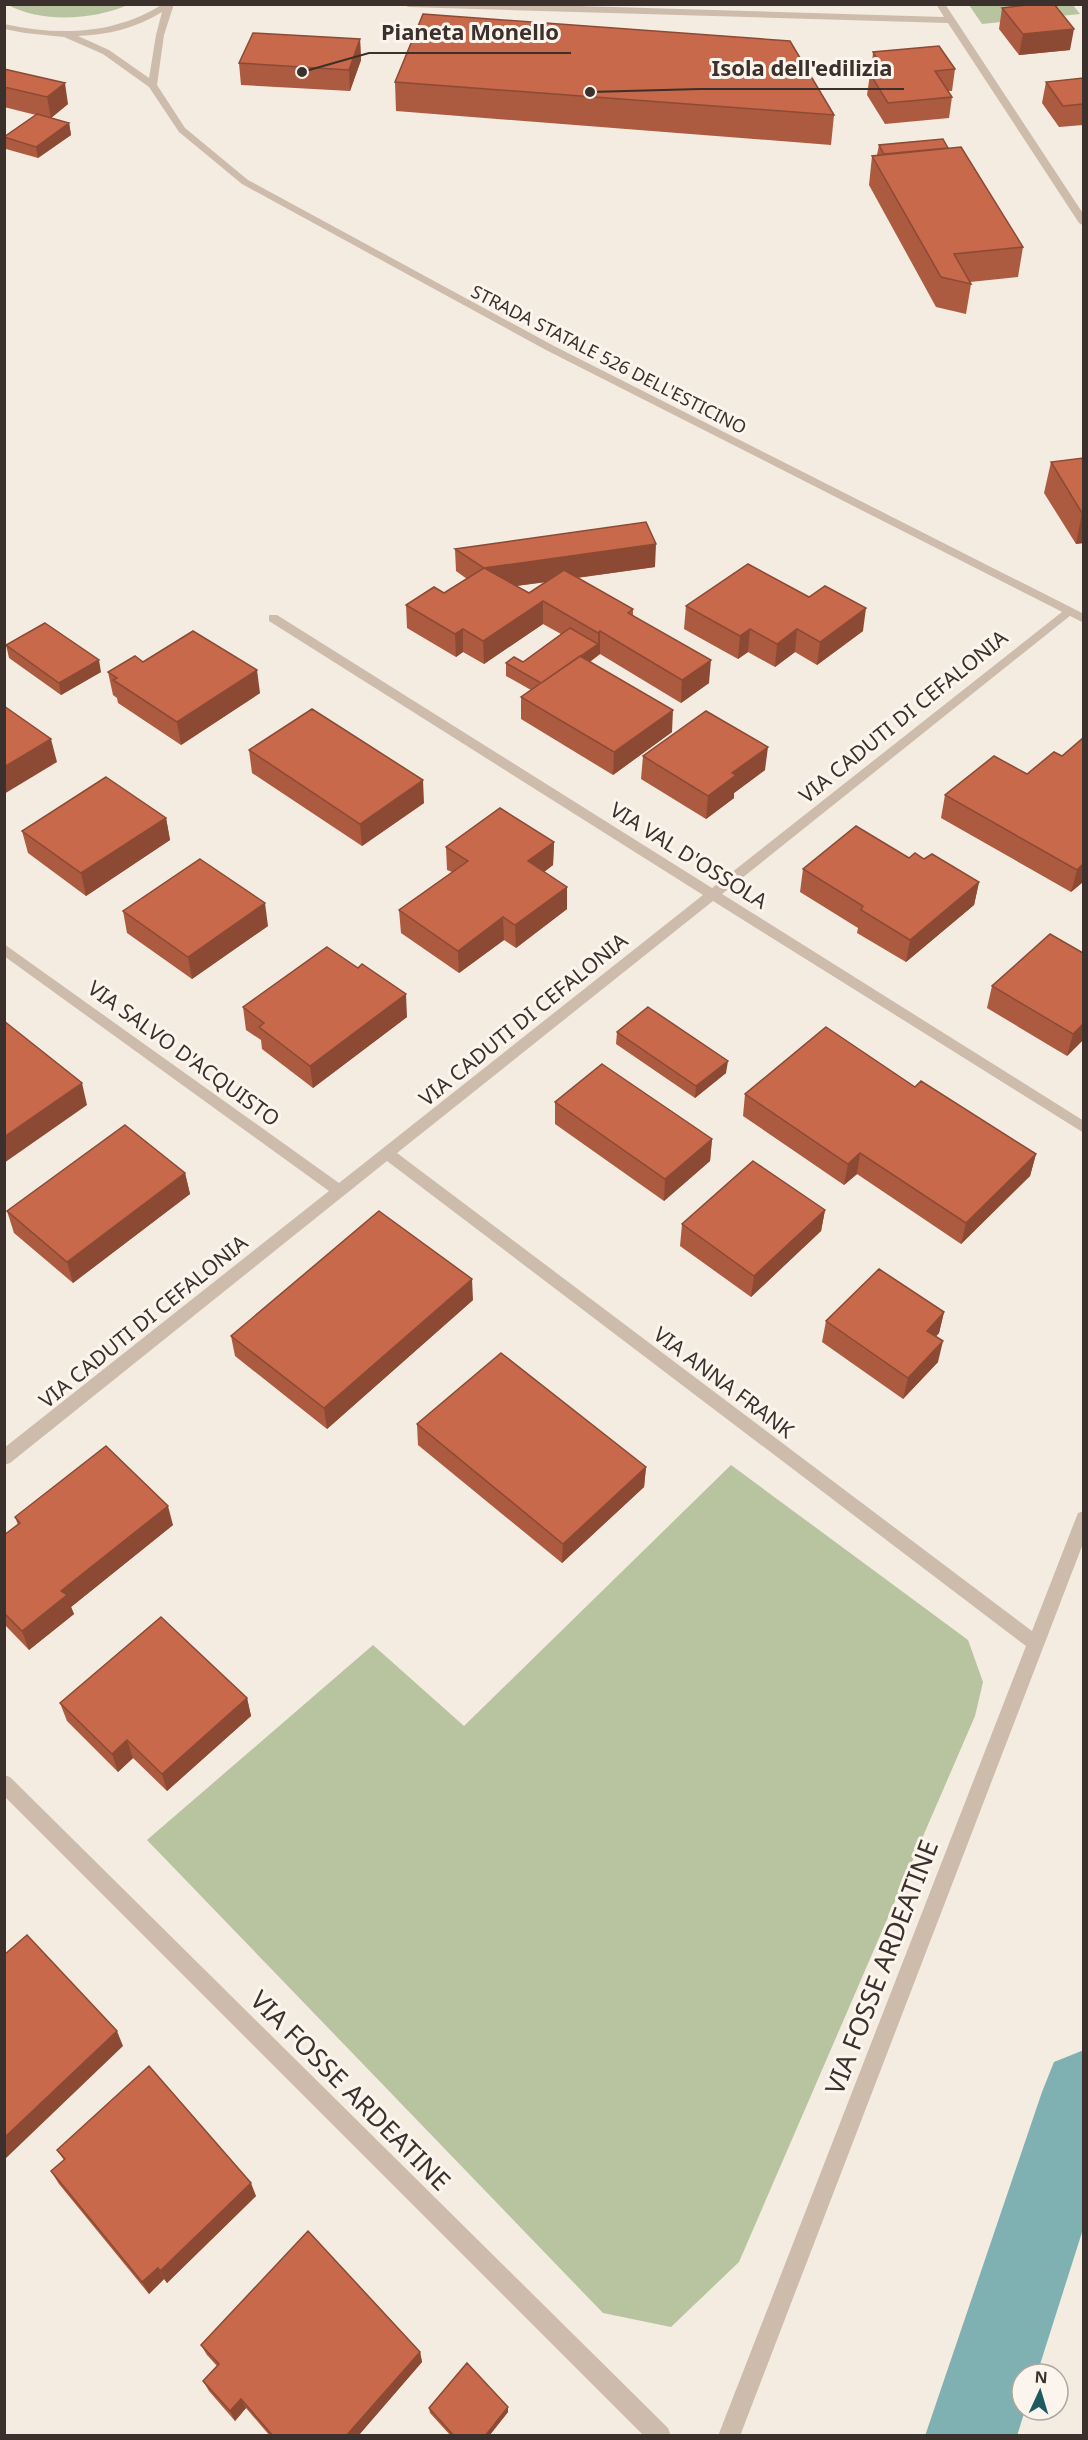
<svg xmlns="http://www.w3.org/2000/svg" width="1088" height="2440" font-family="'Noto Sans',sans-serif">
	<rect width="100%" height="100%" fill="#f4ebe1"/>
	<path fill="#b8c4a0" d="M8 5H128C93 20 42 23 8 5Z
		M969 5H1073L1080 14 982 24Z
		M731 1465 968 1640 983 1682 975 1716 739 2262 671 2327 603 2313 147 1840 373 1645 464 1726Z"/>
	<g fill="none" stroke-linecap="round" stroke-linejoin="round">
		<path fill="#7fb0b2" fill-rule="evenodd" d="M1084 2050V2226L1037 2374H1022V2410H1025L1017 2436H925L1042 2092 1054 2062Z"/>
		<path fill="#cdbbac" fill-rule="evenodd" d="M404 4H512L944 17 936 4H945L1084 215V226L1079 223 948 23 408 7Z
			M1067 608 1071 609V615L722 894 1084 1121V1133L713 901 397 1153 1032 1631 1076 1518 1078 1513 1084 1511V1541L740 2436H718L1026 1646 387 1161 10 1463 4 1465V1448L329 1191 4 956V944L339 1183 703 895 269 621V615H277L712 888Z
			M4 1775 10 1777 668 2428 671 2436H644L4 1796Z"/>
		<path fill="#cdbbac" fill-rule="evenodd" d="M163 4H174L164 35 157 85 185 128 248 180 554 346 1084 614V623L546 350 242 184 179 132 149 87 103 54 64 37 25 33 4 29V24C59 36 114 35 163 4ZM162 12 156 35 149 78 109 50 78 36C107 35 137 28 162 12Z"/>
	</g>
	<path fill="#ac5a40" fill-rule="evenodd" d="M1002 8 1070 50 1019 55 999 29Z
		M360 39 361 60 350 91 241 85 239 63Z
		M873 52 955 69 952 91H948L952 97 949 118 885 124 867 95 870 74H871Z
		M4 69 68 104 51 118 69 123 71 135 38 158 6 149 4 137 36 115 4 107Z
		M1083 78V125L1059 127 1042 103 1046 82Z
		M395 82 834 115 831 145 396 111Z
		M879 145 948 148 1023 247 1018 277 970 282 971 284 966 314 936 307 869 185 872 156 877 155Z
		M1083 458V543L1076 544 1044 493 1051 462Z
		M455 549 655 567 577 578 633 609V615L709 683 681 703 600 654 590 662 672 732 613 775 521 719V697L531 690 506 676V663L523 662 561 634 543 624 484 664 463 652 456 657 407 628 406 605 444 593 467 579 456 571ZM547 582 529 593 516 586Z
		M686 606 863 631 817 665 795 652 775 667 748 652 738 659 684 629Z
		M6 645 101 672 61 695 9 658Z
		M143 662 260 693 181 745 118 703 117 698 113 695 108 672Z
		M249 750 424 803 362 846 252 773Z
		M643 756 765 770 734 793V798L706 819 641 779Z
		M1027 774 1083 882 1071 892 941 818 945 795Z
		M166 818 170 840 86 896 28 853 22 831Z
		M554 842 553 865 544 872 567 887V909L516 948 504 940 459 973 401 933 399 910 452 872 447 870 446 847Z
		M909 858 924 859 979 882 974 905 906 962 857 933 858 928 800 892 803 869Z
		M123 911 268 926 192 979 127 933Z
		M992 986 1083 1040 1067 1056 987 1008Z
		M243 1007 407 1017 313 1088 262 1049 261 1040 246 1030Z
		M617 1032 726 1073 695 1098 616 1044Z
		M915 1087 1036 1154 1030 1176 961 1244 857 1174 844 1185 743 1116 745 1094Z
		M555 1102 712 1139 710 1161 664 1201 555 1124Z
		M185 1173 190 1194 73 1283 14 1233 7 1211Z
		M825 1210 821 1231 751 1297 680 1246 682 1224Z
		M473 1300 327 1429 235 1356 231 1336Z
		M944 1312 939 1333 935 1337 938 1362 903 1399 822 1342 826 1321Z
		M417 1424 646 1467 644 1487 562 1563 418 1445Z
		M15 1517 173 1525 71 1607 74 1614 29 1650 4 1624V1535L18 1525Z
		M247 1698 251 1716 167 1791 133 1758 118 1772 67 1721 60 1703Z
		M57 2150 256 2196 167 2283 164 2279 149 2294 59 2184 51 2171 64 2160Z
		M201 2345 420 2352 422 2362 358 2436H270L246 2408 235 2421 209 2391 203 2381 217 2366 207 2355Z
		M429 2408 508 2412 489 2436H451L430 2413Z"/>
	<path fill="#8c4a34" d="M1074 29 1070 50 1019 55 1023 34Z
		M360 39 361 60 350 91 349 70Z
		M65 83 68 104 51 118 47 97Z
		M69 123 71 135 38 158 36 147Z
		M1082 513H1083V543L1076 544Z
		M656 544 655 567 485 590 484 568Z
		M543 601V624L484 664 483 641Z
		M866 608 863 631 817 665 820 642Z
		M463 629V652L456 657 455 634Z
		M750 629 748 652 738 659 740 636Z
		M797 629 795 652 775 667 777 644Z
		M600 631V654L542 696V684L598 644V633Z
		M99 660 101 672 61 695 59 683Z
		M711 660 709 683 681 703 682 680Z
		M257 670 260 693 181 745 177 722Z
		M673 710 672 732 613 775 614 752Z
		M51 739 57 762 4 794V767Z
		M768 747 765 770 734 793V798L706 819 708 796 732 773Z
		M423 780 424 803 362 846 360 824Z
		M166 818 170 840 86 896 81 873Z
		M554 842 553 865 528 884V861Z
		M1083 864V882L1071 892 1077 870Z
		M979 882 974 905 906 962 910 940Z
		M567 887V909L516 948 515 925Z
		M265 903 268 926 192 979 188 957Z
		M503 917 504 940 459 973 458 951Z
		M406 994 407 1017 313 1088 310 1066Z
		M1083 1024V1040L1067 1056 1073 1034Z
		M728 1061 726 1073 695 1098 696 1086Z
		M82 1083 87 1105 4 1163V1137Z
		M712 1139 710 1161 664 1201 665 1179Z
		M860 1153 857 1174 844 1185 848 1164Z
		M1036 1154 1030 1176 961 1244 966 1223Z
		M185 1173 190 1194 73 1283 67 1262Z
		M825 1210 821 1231 751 1297 754 1276Z
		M472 1279 473 1300 327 1429 324 1408Z
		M944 1312 939 1333 922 1352 927 1331Z
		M943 1341 938 1362 903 1399 908 1378Z
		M646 1467 644 1487 562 1563 563 1544Z
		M168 1506 173 1525 71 1607 74 1614 29 1650 22 1631 61 1591Z
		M247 1698 251 1716 167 1791 162 1774Z
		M127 1740 133 1758 118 1772 112 1754Z
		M117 2031 123 2046 4 2160V2138Z
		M251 2183 256 2196 167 2283 160 2271Z
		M158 2268 164 2279 149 2294 142 2282Z
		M420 2352 422 2362 358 2436H346Z
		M241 2399 246 2408 235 2421 230 2411Z
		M508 2407V2412L489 2436H485Z"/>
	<path fill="#c8694b" stroke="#8c4a34" stroke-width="1.5" d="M1033 4H1054L1074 29 1023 34 1002 8Z
		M423 14 790 41 834 115 395 82Z
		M253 33 360 39 349 70 239 63Z
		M939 46 955 69 935 71 952 97 888 103 870 74 886 73 873 52Z
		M4 69 65 83 47 97 4 87Z
		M1083 78V104L1063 106 1046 82Z
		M37 114 69 123 36 147 4 137Z
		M943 139 948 148 884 154 879 145Z
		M961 147 1023 247 954 254 971 284 941 277 872 156Z
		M1083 458V513H1082L1051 462Z
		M646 522 656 544 484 568 529 593 564 570 633 609 628 613 711 660 682 680 600 631 598 633 543 601 483 641 463 629 455 634 406 605 434 587 444 593 484 568 455 549Z
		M748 564 809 597 825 586 866 608 820 642 797 629 777 644 750 629 740 636 686 606Z
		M45 623 99 660 59 683 6 645Z
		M570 628 598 644 541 683 506 663 514 657 523 662Z
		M193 631 257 670 177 722 113 680 117 678 108 672 135 656 143 662Z
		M580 656 673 710 614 752 521 697Z
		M4 706 51 739 4 767Z
		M312 709 423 780 360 824 249 750Z
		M706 711 768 747 732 773 736 775 708 796 643 756Z
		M1083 738V864L1077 870 945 795 994 756 1027 774 1054 752 1062 756Z
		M106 777 166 818 81 873 22 831Z
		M500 808 554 842 528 861 567 887 515 925 503 917 458 951 399 910 468 861 446 847Z
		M856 826 909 858 915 853 924 859 932 854 979 882 910 940 861 910 863 906 803 869Z
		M200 859 265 903 188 957 123 911Z
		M1050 934 1083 953V1024L1073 1034 992 986Z
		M327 947 358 968 362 964 406 994 310 1066 259 1027 264 1023 243 1007Z
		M648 1007 728 1061 696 1086 617 1032Z
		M4 1021 82 1083 4 1137Z
		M826 1027 915 1087 921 1081 1036 1154 966 1223 860 1153 848 1164 745 1094Z
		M602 1064 712 1139 665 1179 555 1102Z
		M125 1125 185 1173 67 1262 7 1211Z
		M753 1161 825 1210 754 1276 682 1224Z
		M379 1211 472 1279 324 1408 231 1336Z
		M879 1269 944 1312 927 1331 943 1341 908 1378 826 1321Z
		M501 1353 646 1467 563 1544 417 1424Z
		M106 1446 168 1506 61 1591 67 1595 22 1631 4 1613V1535L20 1523 15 1517Z
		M161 1617 247 1698 162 1774 127 1740 112 1754 60 1703Z
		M27 1935 117 2031 4 2138V1955Z
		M149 2066 251 2183 160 2271 158 2268 142 2282 51 2171 65 2159 57 2150Z
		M308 2231 420 2352 346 2436H273L241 2399 230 2411 203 2381 219 2364 201 2345Z
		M467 2363 508 2407 485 2436H454L429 2408Z"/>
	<g text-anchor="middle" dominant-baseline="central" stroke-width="6" stroke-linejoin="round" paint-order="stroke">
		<g font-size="18" fill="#3b302b" stroke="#fbf5ee">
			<text transform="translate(609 359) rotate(27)">STRADA STATALE 526 DELL'ESTICINO</text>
		</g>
		<g font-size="21" fill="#3b302b" stroke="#fbf5ee">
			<text transform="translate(903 716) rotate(-39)">VIA CADUTI DI CEFALONIA</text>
			<text transform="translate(689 855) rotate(32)">VIA VAL D'OSSOLA</text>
			<text transform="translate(523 1019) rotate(-39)">VIA CADUTI DI CEFALONIA</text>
			<text transform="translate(184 1053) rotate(36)">VIA SALVO D'ACQUISTO</text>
			<text transform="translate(143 1321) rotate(-39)">VIA CADUTI DI CEFALONIA</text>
			<text transform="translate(724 1382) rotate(37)">VIA ANNA FRANK</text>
		</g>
		<g font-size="26" fill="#3b302b" stroke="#fbf5ee">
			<text transform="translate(881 1967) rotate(-69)">VIA FOSSE ARDEATINE</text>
			<text transform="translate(351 2090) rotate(45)">VIA FOSSE ARDEATINE</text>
		</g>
	</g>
	<path fill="none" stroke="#3b302b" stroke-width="2" d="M302 72L369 53H571M590 92L700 89H904"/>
	<g fill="#3b302b" stroke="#fbf5ee" stroke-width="2">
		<circle cx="302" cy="72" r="6"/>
		<circle cx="590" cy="92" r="6"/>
	</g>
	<g font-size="22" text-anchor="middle" font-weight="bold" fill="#3b302b" stroke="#fbf5ee" stroke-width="6" stroke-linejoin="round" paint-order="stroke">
		<text x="470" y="40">Pianeta Monello</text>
		<text x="802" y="76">Isola dell'edilizia</text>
	</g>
	<rect width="1088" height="2440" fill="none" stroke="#3b302b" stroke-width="12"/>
	<g transform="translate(1040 2392) rotate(4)"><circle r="28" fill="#fbf5ee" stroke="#aea6a0" stroke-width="1.5"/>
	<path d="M0-4.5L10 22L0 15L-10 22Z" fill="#1f5a5e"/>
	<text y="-9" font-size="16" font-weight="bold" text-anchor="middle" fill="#3b302b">N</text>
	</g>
</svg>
